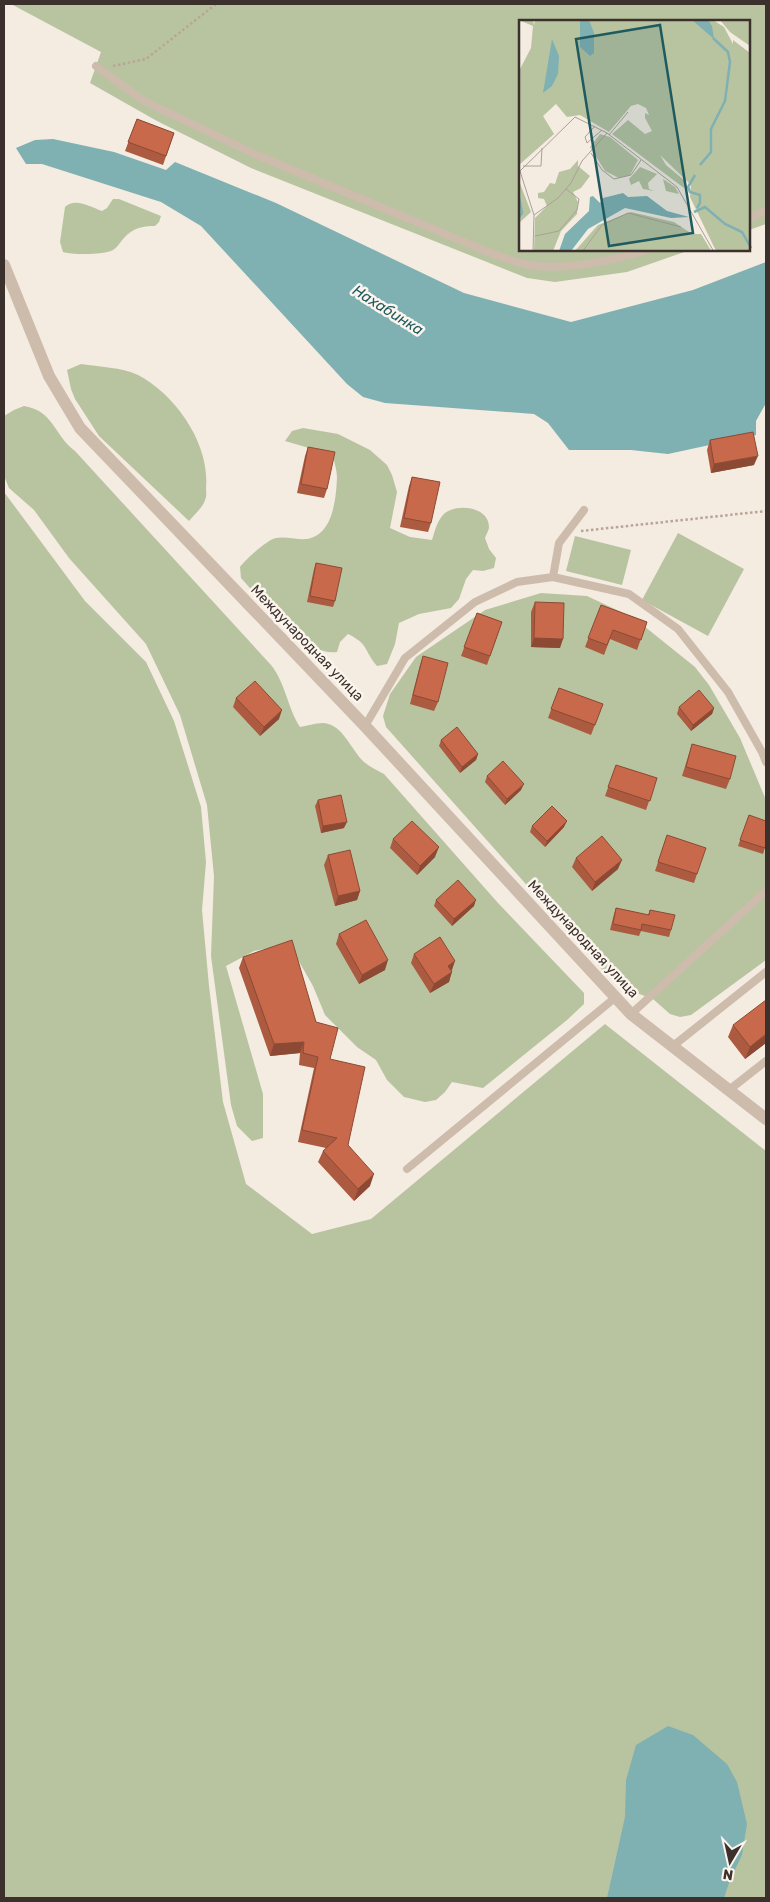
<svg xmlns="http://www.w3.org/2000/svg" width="770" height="1902" font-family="Rubik,sans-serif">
	<rect width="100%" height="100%" fill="#f4ebe1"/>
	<path fill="#b8c4a0" d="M11 4H766V224L749 230V21H520V250H690L627 272 555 282 527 278 251 168 157 121 90 83 101 52Z
		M113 199H119L161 216 159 222 155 226C142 226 133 228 124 238 120 242 118 247 113 250 105 255 72 255 63 252L60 242 65 207C75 197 91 207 102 211L107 208Z
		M81 364C99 367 121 367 138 375 176 395 210 444 206 488 206 491 207 496 205 500 203 507 194 515 189 521L99 436 75 399 71 389 67 370Z
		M24 406C54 411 53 434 75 451L271 665C286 684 287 707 300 727 307 726 315 723 323 723 343 724 351 750 364 762 370 767 377 770 384 774L498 903 584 993V1004L567 1020 483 1088 452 1082 445 1092 436 1100 425 1102 404 1097 387 1080 376 1060 357 1047 325 1015 313 986 297 958 275 947 254 951 226 966 263 1094V1138L252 1141 237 1126 231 1105 211 956 214 876 207 805 180 715 146 644 69 558 34 510 9 488 4 476V416L14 410Z
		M303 428 338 434 370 450 387 465 392 475 397 492 390 528 410 537 432 540C435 531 437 520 445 513 458 503 489 507 489 527 489 530 486 535 485 538L489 549 496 558 494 568 483 571 473 570 466 579 459 599 451 608 419 614 399 623 395 644 387 664 377 666C364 651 369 644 348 634L340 642 337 652C302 656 263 602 241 578L240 567C245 560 268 539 276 538 285 536 297 540 307 539 333 535 336 499 337 478 337 470 334 462 333 455L285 441 292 431Z
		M4 492 85 601 146 662 174 721 201 807 206 862 202 910 209 986 223 1102 246 1184 312 1234 371 1219 605 1024 766 1151V1898H4Z
		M678 533 744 569 708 636 642 600Z
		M575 536 631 550 622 585 566 571Z
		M541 593 587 596 634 618 695 667 709 685 740 738 766 800V960L691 1015 680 1017 670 1014 653 999 634 992 605 973 386 727 383 716 390 694 416 657 485 610Z"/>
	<path fill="#7fb0b2" d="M53 139 114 152 166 170 175 162 276 203 464 293 571 322 693 290 766 262V403L756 421V435L668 454 631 450H569L548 423 534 414 385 403 363 397 347 384 201 226 161 202 42 164H26L16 148 35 140Z
		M668 1726 693 1735 727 1764 737 1782 747 1824 742 1855 730 1880 724 1898H607L625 1817 626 1780 636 1745Z"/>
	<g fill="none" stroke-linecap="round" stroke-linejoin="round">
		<path stroke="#b9a596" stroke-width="2.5" stroke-dasharray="2.5 2.5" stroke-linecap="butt" d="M113 66 146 59 216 4
			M581 531 766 511"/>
		<path stroke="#cdbbac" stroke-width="8" d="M96 66 144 101 259 156 495 255C506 258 517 263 529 265 563 271 614 260 647 250
			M749 218 766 211
			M553 577 559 543 584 510
			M365 726 405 658 475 602 517 582 553 577 629 594 678 629 728 692 762 752 766 762
			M631 1014 766 891
			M673 1046 766 972
			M729 1090 766 1061
			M407 1169 616 997"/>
		<path stroke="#cdbbac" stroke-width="12" d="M4 265 49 376 80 428 365 726 631 1014 766 1119"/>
	</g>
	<path fill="#ac5a40" d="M137 119 174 133 163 165 125 151Z
		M710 440 754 465 711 473 707 450Z
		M308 447 327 489 324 498 297 493 305 456Z
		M412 477 431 523 428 532 400 527 409 486Z
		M316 563 335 601 333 607 307 602 314 569Z
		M535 602 560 648 531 647V612Z
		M601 605 647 622 637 650 610 639 604 655 585 647Z
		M477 613 502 622 487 665 461 656Z
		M423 656 438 702 434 711 410 704 420 665Z
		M559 688 603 704 591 735 548 718Z
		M236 698 279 719 260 736 233 707Z
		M679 707 714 708 712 714 691 731 677 714Z
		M441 740 478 754 476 760 460 773 439 746Z
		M692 744 730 779 726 789 682 776Z
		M616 765 657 778 646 810 605 796Z
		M487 776 521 790 505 805 485 782Z
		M318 800 344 828 321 833 315 806Z
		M749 815 766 844 763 854 738 846Z
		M532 826 564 827 545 847 530 832Z
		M667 835 697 874 694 883 655 871Z
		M393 839 435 857 417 875 390 848Z
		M328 855 360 891 357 900 335 906 324 865Z
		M576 858 618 869 592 891 572 867Z
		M436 900 474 906 452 926 434 906Z
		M616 908 648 915 650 910 671 930 669 937 641 931 639 936 610 930 614 914Z
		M339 934 385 970 359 984 336 944Z
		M414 954 452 970 451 971 449 982 430 993 411 963Z
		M243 957 316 1022 330 1059 348 1145 370 1186 354 1201 318 1162 323 1151 326 1148 298 1142 314 1068 299 1065 300 1053 270 1056 239 968Z
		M733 1025 766 1043 745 1059 728 1037Z"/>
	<path fill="#8c4a34" d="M758 456 754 465 711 473 714 464Z
		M534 638 563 639 560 648 531 647Z
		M714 708 712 714 691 731 693 725Z
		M282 710 279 719 260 736 264 727Z
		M478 754 476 760 460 773 462 767Z
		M524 784 521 790 505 805 507 799Z
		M567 821 564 827 545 847 547 841Z
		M347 822 344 828 321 833 323 826Z
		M439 847 435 857 417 875 420 866Z
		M622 860 618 869 592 891 595 882Z
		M360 891 357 900 335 906 338 896Z
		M476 900 474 906 452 926 454 919Z
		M388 960 385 970 359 984 362 975Z
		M455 961 452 970 444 975 448 966Z
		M452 972 449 982 430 993 434 984Z
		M766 1034V1043L745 1059 750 1047Z
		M304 1042 300 1053 270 1056 274 1044Z
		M374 1174 370 1186 354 1201 358 1189Z"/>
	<path fill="#c8694b" stroke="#8c4a34" d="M137 119 174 133 166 156 128 142Z
		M753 432 758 456 714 464 710 440Z
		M308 447 335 452 327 489 301 484Z
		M412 477 440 482 431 523 404 518Z
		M316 563 342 568 335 601 310 596Z
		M535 602 564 603 563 639 534 638Z
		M601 605 647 622 641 640 613 630 607 645 588 638Z
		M477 613 502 622 490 656 464 647Z
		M423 656 448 663 438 702 413 695Z
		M255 681 282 710 264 727 236 698Z
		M559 688 603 704 595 725 551 709Z
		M699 690 714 708 693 725 679 707Z
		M457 727 478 754 462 767 441 740Z
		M692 744 736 756 730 779 686 767Z
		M503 761 524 784 507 799 487 776Z
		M616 765 657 778 650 801 608 787Z
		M341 795 347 822 323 826 318 800Z
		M552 806 567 821 547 841 532 826Z
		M749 815 766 821V844L765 848 740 840Z
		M412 821 439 847 420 866 393 839Z
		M667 835 706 848 697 874 658 862Z
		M602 836 622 860 595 882 576 858Z
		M350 850 360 891 338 896 328 855Z
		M458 880 476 900 454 919 436 900Z
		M616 908 649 915 650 910 675 915 671 930 642 924 641 930 613 924Z
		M366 920 388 960 362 975 339 934Z
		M440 937 455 961 448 966 452 972 434 984 414 954Z
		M292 940 316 1022 338 1028 330 1059 365 1067 348 1145 374 1174 358 1189 323 1151 337 1138 302 1130 318 1057 303 1053 304 1042 274 1044 243 957Z
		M766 1000V1034L750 1047 733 1025Z"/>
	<g text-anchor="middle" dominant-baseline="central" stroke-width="5" stroke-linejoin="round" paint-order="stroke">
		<g font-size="14" fill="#3b302b" stroke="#fbf5ee">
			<text transform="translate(307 643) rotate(46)">Международная улица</text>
			<text transform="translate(583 939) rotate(47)">Международная улица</text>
		</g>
		<g font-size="15" font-style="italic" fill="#1f5a5e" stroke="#fbf5ee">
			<text transform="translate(388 310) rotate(32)">Нахабинка</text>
		</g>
	</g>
	<g transform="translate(519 20)">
		<rect width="231" height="231" fill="#f4ebe1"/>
		<path d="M0 0H14L15 5 16 0H194L205 7 214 24V20L231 33V231H197L171 177 172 165 141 135 147 145 165 160V168L93 114 109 100 126 114 133 111 126 98V93L130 95 127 88 119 84 112 86 90 112 61 95 48 97 37 84 24 96 35 114 0 145V51L12 28 14 6ZM201 0H231V26L211 12ZM81 114 91 117 119 140 111 155 100 158 86 151 71 127ZM59 140V146L71 156 62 168 54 172 59 182 58 194 42 211 34 231 15 232 16 198 28 186 25 179 19 178V173L25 172 31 163 36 164 40 152 51 149ZM121 147 138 154 129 163 130 169 135 171 124 169 120 161 112 165 110 159ZM144 159 156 167 160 174 147 171ZM0 161 12 192 0 203ZM112 192 155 202 173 214H182L193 232H55L79 205Z" fill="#b8c4a0"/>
		<path d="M61 0H70L75 13V33L71 36 61 27ZM173 0H189L193 6 195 19ZM33 19 40 36 39 54 33 66 24 73ZM104 173 109 177 128 176 148 191 170 197 152 198 106 188 69 209 52 231H40L46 214 70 191 71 177 74 176 81 183 84 178Z" fill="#7fb0b2"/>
		<path fill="none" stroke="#7fb0b2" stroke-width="2.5" d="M181 145 192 132V109L206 81 211 42 209 32 194 18M176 155 169 167 171 172 181 175V183L178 188M0 178 3 193 0 197M175 192 186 187 206 204 223 212 232 228"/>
		<path fill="none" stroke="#aaa098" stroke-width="1" d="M76 106 66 117 68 123 83 110M90 115 109 92M72 133 83 150 95 159 112 155 122 140M4 146H22L23 128M15 195 39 178 52 163 63 141 88 113M16 216 40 211 58 190 60 179 47 169M14 232 15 195 1 151 56 97 88 113 158 167 195 232M63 232 83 205 109 193 162 207"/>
		<path fill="#1f5a5e" fill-opacity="0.15" stroke="#1f5a5e" stroke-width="2.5" d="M141 5 174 213 90 226 57 19Z"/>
		<rect width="231" height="231" fill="none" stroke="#3b302b" stroke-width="2.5"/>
	</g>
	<rect width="770" height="1902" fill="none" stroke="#3b302b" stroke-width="10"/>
	<g transform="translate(730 1862) rotate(189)" stroke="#fbf5ee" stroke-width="4" paint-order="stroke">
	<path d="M0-4L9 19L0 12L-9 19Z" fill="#3b302b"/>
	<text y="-8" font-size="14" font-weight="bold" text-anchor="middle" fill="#3b302b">N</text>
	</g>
</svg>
